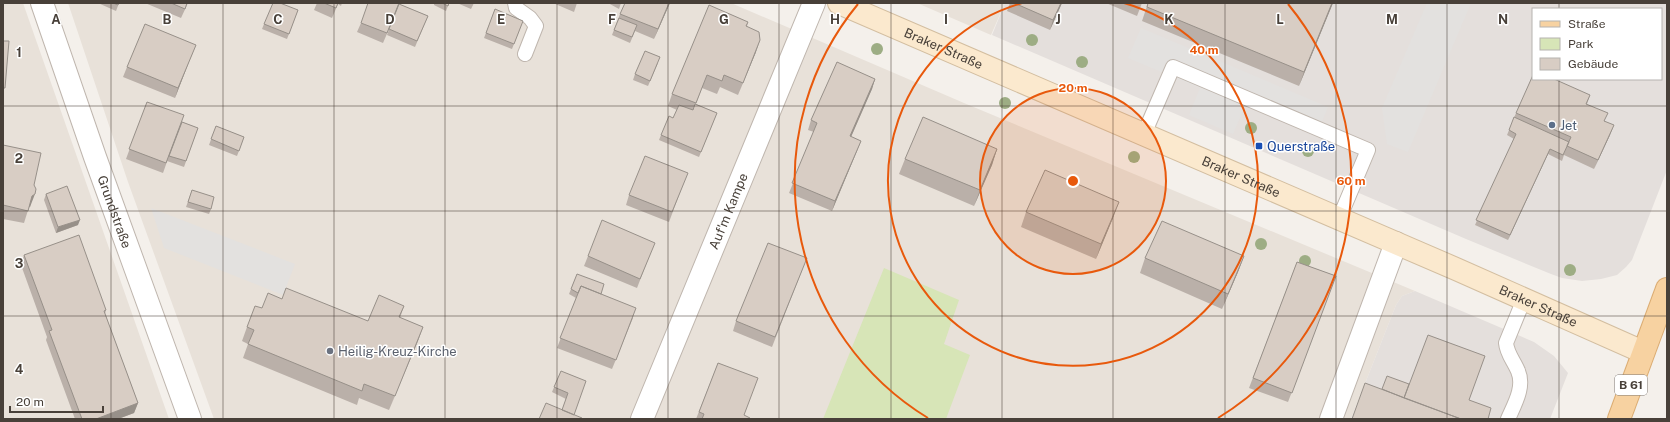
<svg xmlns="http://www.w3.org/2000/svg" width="1670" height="422" font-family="'Public Sans',sans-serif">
	<rect width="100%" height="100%" fill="#f4f0eb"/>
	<path fill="#e8e1d9" d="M3 3H23L169 419H3Z
		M68 3H731L964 103 1415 291 1402 296 1396 305 1351 419H214L128 182Z
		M917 3H1005L991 35Z"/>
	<path fill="#e4dfdc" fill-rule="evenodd" d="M1005 3H1667V170L1632 260 1626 267 1617 275 1601 279 1582 281 1562 278 1551 274 1466 239 992 35ZM1533 9H1661V79H1533Z
		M1415 291 1534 342 1554 356 1568 373 1550 419H1351L1396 305 1402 296Z"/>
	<path fill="#d7e5b7" d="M884 268 959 300 944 344 970 355 946 419H823Z"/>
	<path fill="#e3e1df" d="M1427 3H1471L1408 152 1387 144 1382 108Z
		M1141 28 1328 107 1316 136 1245 106 1233 134 1189 115 1200 88 1128 58Z
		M151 208 295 264 283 295 164 248Z"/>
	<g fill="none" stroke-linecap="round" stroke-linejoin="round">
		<g stroke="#bfb6ae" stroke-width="16">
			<path id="service" d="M515 3 516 8 530 18 536 26 525 54
				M1144 134 1173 67 1368 150 1339 219
				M1508 419C1514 405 1525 387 1518 371 1514 361 1507 354 1506 343L1524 299"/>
		</g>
		<g stroke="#bfb6ae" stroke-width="24">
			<g id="minor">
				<path id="s1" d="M42 3 95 157 190 419"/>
				<path id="s2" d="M642 419 814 3"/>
				<path d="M1331 419 1396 243"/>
			</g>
		</g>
		<g stroke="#d3bea0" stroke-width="24">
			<g id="secondary">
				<path id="s3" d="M839 3 1456 269 1643 352"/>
			</g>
		</g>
		<g stroke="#dbac72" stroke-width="24">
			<path id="primary" d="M1619 419 1667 289"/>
		</g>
		<use href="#service" stroke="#fff" stroke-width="14"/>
		<use href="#minor" stroke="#fff" stroke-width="22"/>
		<use href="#secondary" stroke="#fbe9ce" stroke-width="22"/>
		<use href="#primary" stroke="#f7d2a1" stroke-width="22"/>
	</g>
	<g fill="#9dad84">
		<circle cx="1032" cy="40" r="6"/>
		<circle cx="877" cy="49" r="6"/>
		<circle cx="1082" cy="62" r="6"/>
		<circle cx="1005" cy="103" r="6"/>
		<circle cx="1251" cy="128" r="6"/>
		<circle cx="1308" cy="151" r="6"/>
		<circle cx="1134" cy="157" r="6"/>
		<circle cx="1261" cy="244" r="6"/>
		<circle cx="1305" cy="261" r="6"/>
		<circle cx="1570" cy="270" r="6"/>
	</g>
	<path fill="#bab0a9" d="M98 3H119L116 11Z
		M145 3H188L181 18Z
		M317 3H342L341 6 338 4 332 18 314 10Z
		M434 3H449L446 11 434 5Z
		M457 3H474L471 9Z
		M553 3H577L574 12Z
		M608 3H621L619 9Z
		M670 3 654 39 635 31 630 43 612 35 620 14Z
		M1010 3H1062L1050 30 1007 11Z
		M1106 3H1142L1137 16Z
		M1148 3H1333L1299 86 1142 21Z
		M399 4 428 16 415 47 387 35 392 22 383 43 357 32 361 23Z
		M495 9 521 26 512 49 484 38Z
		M298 10 287 39 262 29 264 24Z
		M748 22 747 26 756 52 738 95 720 87 717 94 702 88 696 104 717 113 699 157 659 140 661 135 673 118 677 110 668 106 672 94Z
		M192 54 175 98 123 77 127 67Z
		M658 63 648 86 633 80 635 74Z
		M875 79 872 89 851 137 861 141 832 211 789 193 814 132 808 130 811 120Z
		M1590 95 1587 104 1605 121 1610 135 1594 169 1564 155 1562 161 1548 154 1508 240 1475 225 1514 139 1507 135 1516 113Z
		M147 102 182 122 198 128 184 167 167 161 169 156 163 173 126 159Z
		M216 126 244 137 237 156 209 145Z
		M3 145 34 185 30 207H29L24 223 3 219Z
		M997 149 992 165 974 206 899 174 905 159Z
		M684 182 669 222 626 205 629 195Z
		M192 190 211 209 209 214 186 207Z
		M46 194 78 225 56 233 44 200Z
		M1026 212 1113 218 1096 259 1021 227Z
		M651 252 637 288 584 266 588 256Z
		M24 255 106 310 105 314 138 403 134 413 118 419H75L46 340 47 337 21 265Z
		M1244 256 1238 272 1222 309 1140 273 1145 258Z
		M1297 262 1336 276 1288 402 1249 388Z
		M803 268 772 347 733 331 736 321Z
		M577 274 601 294 633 318 612 369 557 348 576 298 569 294Z
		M282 299 368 321 404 306 400 318 423 327 389 410 359 398 357 405 243 358 248 344 242 341 247 327 262 308Z
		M718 363 744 415 749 419H696Z
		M561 371 574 415 562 410 566 399 552 392Z"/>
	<path fill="#979089" d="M669 3H670L654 39 658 29Z
		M1061 3H1062L1050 30 1053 20Z
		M1332 3H1333L1299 86 1304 72Z
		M760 40 756 52 738 95 743 83Z
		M196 45 192 54 175 98 178 88Z
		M875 79 872 89 847 146 850 136Z
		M1614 125 1610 135 1594 169 1598 160Z
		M861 141 857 151 832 211 835 201Z
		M997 149 992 165 974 206 980 190Z
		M1550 149 1548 154 1508 240 1510 235Z
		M35 194 30 207 27 208 32 196Z
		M1119 202 1113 218 1096 259 1101 244Z
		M80 220 78 225 56 233 58 227Z
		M1244 256 1238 272 1222 309 1228 294Z
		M423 327 418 341 389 410 395 396Z
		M138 403 134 413 118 419H96Z"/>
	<path fill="#d8cdc4" stroke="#979089" d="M113 3H119L118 5Z
		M171 3H187L185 9Z
		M273 3H280L298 10 289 34 264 24Z
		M324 3H338L336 8Z
		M368 3H399L387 33 361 23Z
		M442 3H449L448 6Z
		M625 3H669L658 29 620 14Z
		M1014 3H1061L1053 20Z
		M1148 3H1332L1304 72 1147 7Z
		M399 4 428 16 417 41 389 29Z
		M709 5 748 22 746 26 759 32 760 40 743 83 724 75 722 81 707 75 696 103 672 94Z
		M495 9 523 21 514 44 486 33Z
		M619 18 637 25 632 37 614 30Z
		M145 24 196 45 178 88 127 67Z
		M3 41H9L5 88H3Z
		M645 51 660 57 650 81 635 74Z
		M837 62 875 79 850 136 861 141 835 201 792 183 817 123 811 120Z
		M1533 75V79H1554L1590 95 1586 104 1608 113 1604 121 1614 125 1598 160 1567 146 1571 137 1516 113Z
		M147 102 184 115 166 163 129 149Z
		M695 104 717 113 701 152 661 135 669 116 673 118 679 105 693 110Z
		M923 117 997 149 980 190 905 159Z
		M1514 117 1569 142 1563 155 1550 149 1510 235 1476 220 1516 134 1509 130Z
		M182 122 198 128 186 161 169 156Z
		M216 126 244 137 239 151 211 139Z
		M3 145 41 153 34 185 36 189 35 194 32 196 28 211 3 205Z
		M645 156 688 173 672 212 629 195Z
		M1045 170 1119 202 1101 244 1026 212Z
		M67 186 80 220 58 227 46 194Z
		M192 190 214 197 211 209 188 202Z
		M602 220 655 243 640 279 588 256Z
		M1162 221 1244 256 1228 294 1145 258Z
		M79 235 106 310 104 311 138 403 96 419H82L49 331 52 330 24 255Z
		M768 243 807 258 775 337 736 321Z
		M1297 262 1336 276 1292 393 1253 378Z
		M577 274 604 284 601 294 581 286 578 293 571 289Z
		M581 286 636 308 616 360 560 338Z
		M286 288 368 321 379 295 404 306 399 317 423 327 395 396 364 384 362 391 248 344 254 330 247 327 255 306 262 308 268 293 282 299Z
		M1428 335 1485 356 1469 400 1491 408 1488 419H1461L1404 398Z
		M718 363 758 378 744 415 750 418 749 419H702L704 414 699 412Z
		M561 371 586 381 574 415 562 410 568 393 554 387Z
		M1387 376 1409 384 1404 398 1382 389Z
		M1365 383 1461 419H1352Z
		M546 403 582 418 581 419H539Z"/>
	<path fill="none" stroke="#484039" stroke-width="1" stroke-opacity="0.55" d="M111 3V419M223 3V419M334 3V419M445 3V419M557 3V419M668 3V419M779 3V419M891 3V419M1002 3V419M1113 3V419M1225 3V419M1336 3V419M1447 3V419M1559 3V9M1559 79V419M3 106H1667M3 211H1667M3 316H1667"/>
	<circle cx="1073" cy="181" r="93" fill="#e8590c" fill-opacity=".12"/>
	<g fill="none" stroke="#e8590c" stroke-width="2">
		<circle cx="1073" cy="181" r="93"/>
		<path d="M1124 3A185 185 0 1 1 1022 3"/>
		<path d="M928 418A278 278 0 0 1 858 4M1288 4A278 278 0 0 1 1218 418"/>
	</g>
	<circle fill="#5c6f8a" stroke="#fff" stroke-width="1.5" cx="1552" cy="125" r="4"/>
	<rect fill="#1a4fb4" stroke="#fff" stroke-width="1.5" x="1255" y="142" width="8" height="8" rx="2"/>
	<circle fill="#6b7280" stroke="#fff" stroke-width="1.5" cx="330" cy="351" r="4"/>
	<g text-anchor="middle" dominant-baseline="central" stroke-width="3" stroke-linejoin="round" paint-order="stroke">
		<rect fill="#fff" stroke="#7f7974" stroke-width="1" x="1615" y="375" width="32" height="20" rx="3"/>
		<g font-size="12" font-weight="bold" fill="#484039">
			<text x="1631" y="385">B 61</text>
		</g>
		<g font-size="13" fill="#484039" stroke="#fff">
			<text stroke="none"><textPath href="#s3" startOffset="114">Braker Straße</textPath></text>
			<text stroke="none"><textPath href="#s3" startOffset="438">Braker Straße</textPath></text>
			<text stroke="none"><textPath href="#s2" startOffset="225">Auf'm Kampe</textPath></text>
			<text stroke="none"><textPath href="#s1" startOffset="221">Grundstraße</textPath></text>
			<text stroke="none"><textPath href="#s3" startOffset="762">Braker Straße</textPath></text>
		</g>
		<g font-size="13" fill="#4e5e75" stroke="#fff" text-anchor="start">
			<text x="1560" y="125">Jet</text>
		</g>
		<g font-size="13" fill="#164399" stroke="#fff" text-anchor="start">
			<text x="1267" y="146">Querstraße</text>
		</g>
		<g font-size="13" fill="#5b616d" stroke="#fff" text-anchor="start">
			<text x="338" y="351">Heilig-Kreuz-Kirche</text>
		</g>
	</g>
	<g font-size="13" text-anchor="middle" font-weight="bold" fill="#484039" stroke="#fff" stroke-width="3" stroke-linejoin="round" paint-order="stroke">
		<text x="56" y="24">A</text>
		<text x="167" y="24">B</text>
		<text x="278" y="24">C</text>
		<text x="390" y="24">D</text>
		<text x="501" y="24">E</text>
		<text x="612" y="24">F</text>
		<text x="724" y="24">G</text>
		<text x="835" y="24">H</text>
		<text x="946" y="24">I</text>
		<text x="1058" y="24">J</text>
		<text x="1169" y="24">K</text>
		<text x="1280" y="24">L</text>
		<text x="1392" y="24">M</text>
		<text x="1503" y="24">N</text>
		<text x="19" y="57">1</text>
		<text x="19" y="163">2</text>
		<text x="19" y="268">3</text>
		<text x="19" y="374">4</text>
	</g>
	<circle cx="1073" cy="181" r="6" fill="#e8590c" stroke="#fff" stroke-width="2"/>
	<g font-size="12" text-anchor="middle" font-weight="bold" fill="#e8590c" stroke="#fff" stroke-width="3" stroke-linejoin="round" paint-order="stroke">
		<text x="1204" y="54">40 m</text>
		<text x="1073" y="92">20 m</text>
		<text x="1351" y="185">60 m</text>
	</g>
	<rect width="1670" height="422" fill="none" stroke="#484039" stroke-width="8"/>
	<rect x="1532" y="8" width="130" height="72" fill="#ffffff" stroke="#b6b3b0"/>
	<rect x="1540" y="21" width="20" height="6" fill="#f7d2a1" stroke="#b6b3b0"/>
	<text x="1568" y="28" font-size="12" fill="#484039">Straße</text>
	<rect x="1540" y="38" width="20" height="12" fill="#d7e5b7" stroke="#b6b3b0"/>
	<text x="1568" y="48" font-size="12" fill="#484039">Park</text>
	<rect x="1540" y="58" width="20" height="12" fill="#d8cdc4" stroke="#b6b3b0"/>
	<text x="1568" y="68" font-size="12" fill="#484039">Gebäude</text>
	<path d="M10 406v6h93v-6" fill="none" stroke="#484039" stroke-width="2"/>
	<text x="16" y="406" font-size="12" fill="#484039" stroke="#ffffff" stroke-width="3" paint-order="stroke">20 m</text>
</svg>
